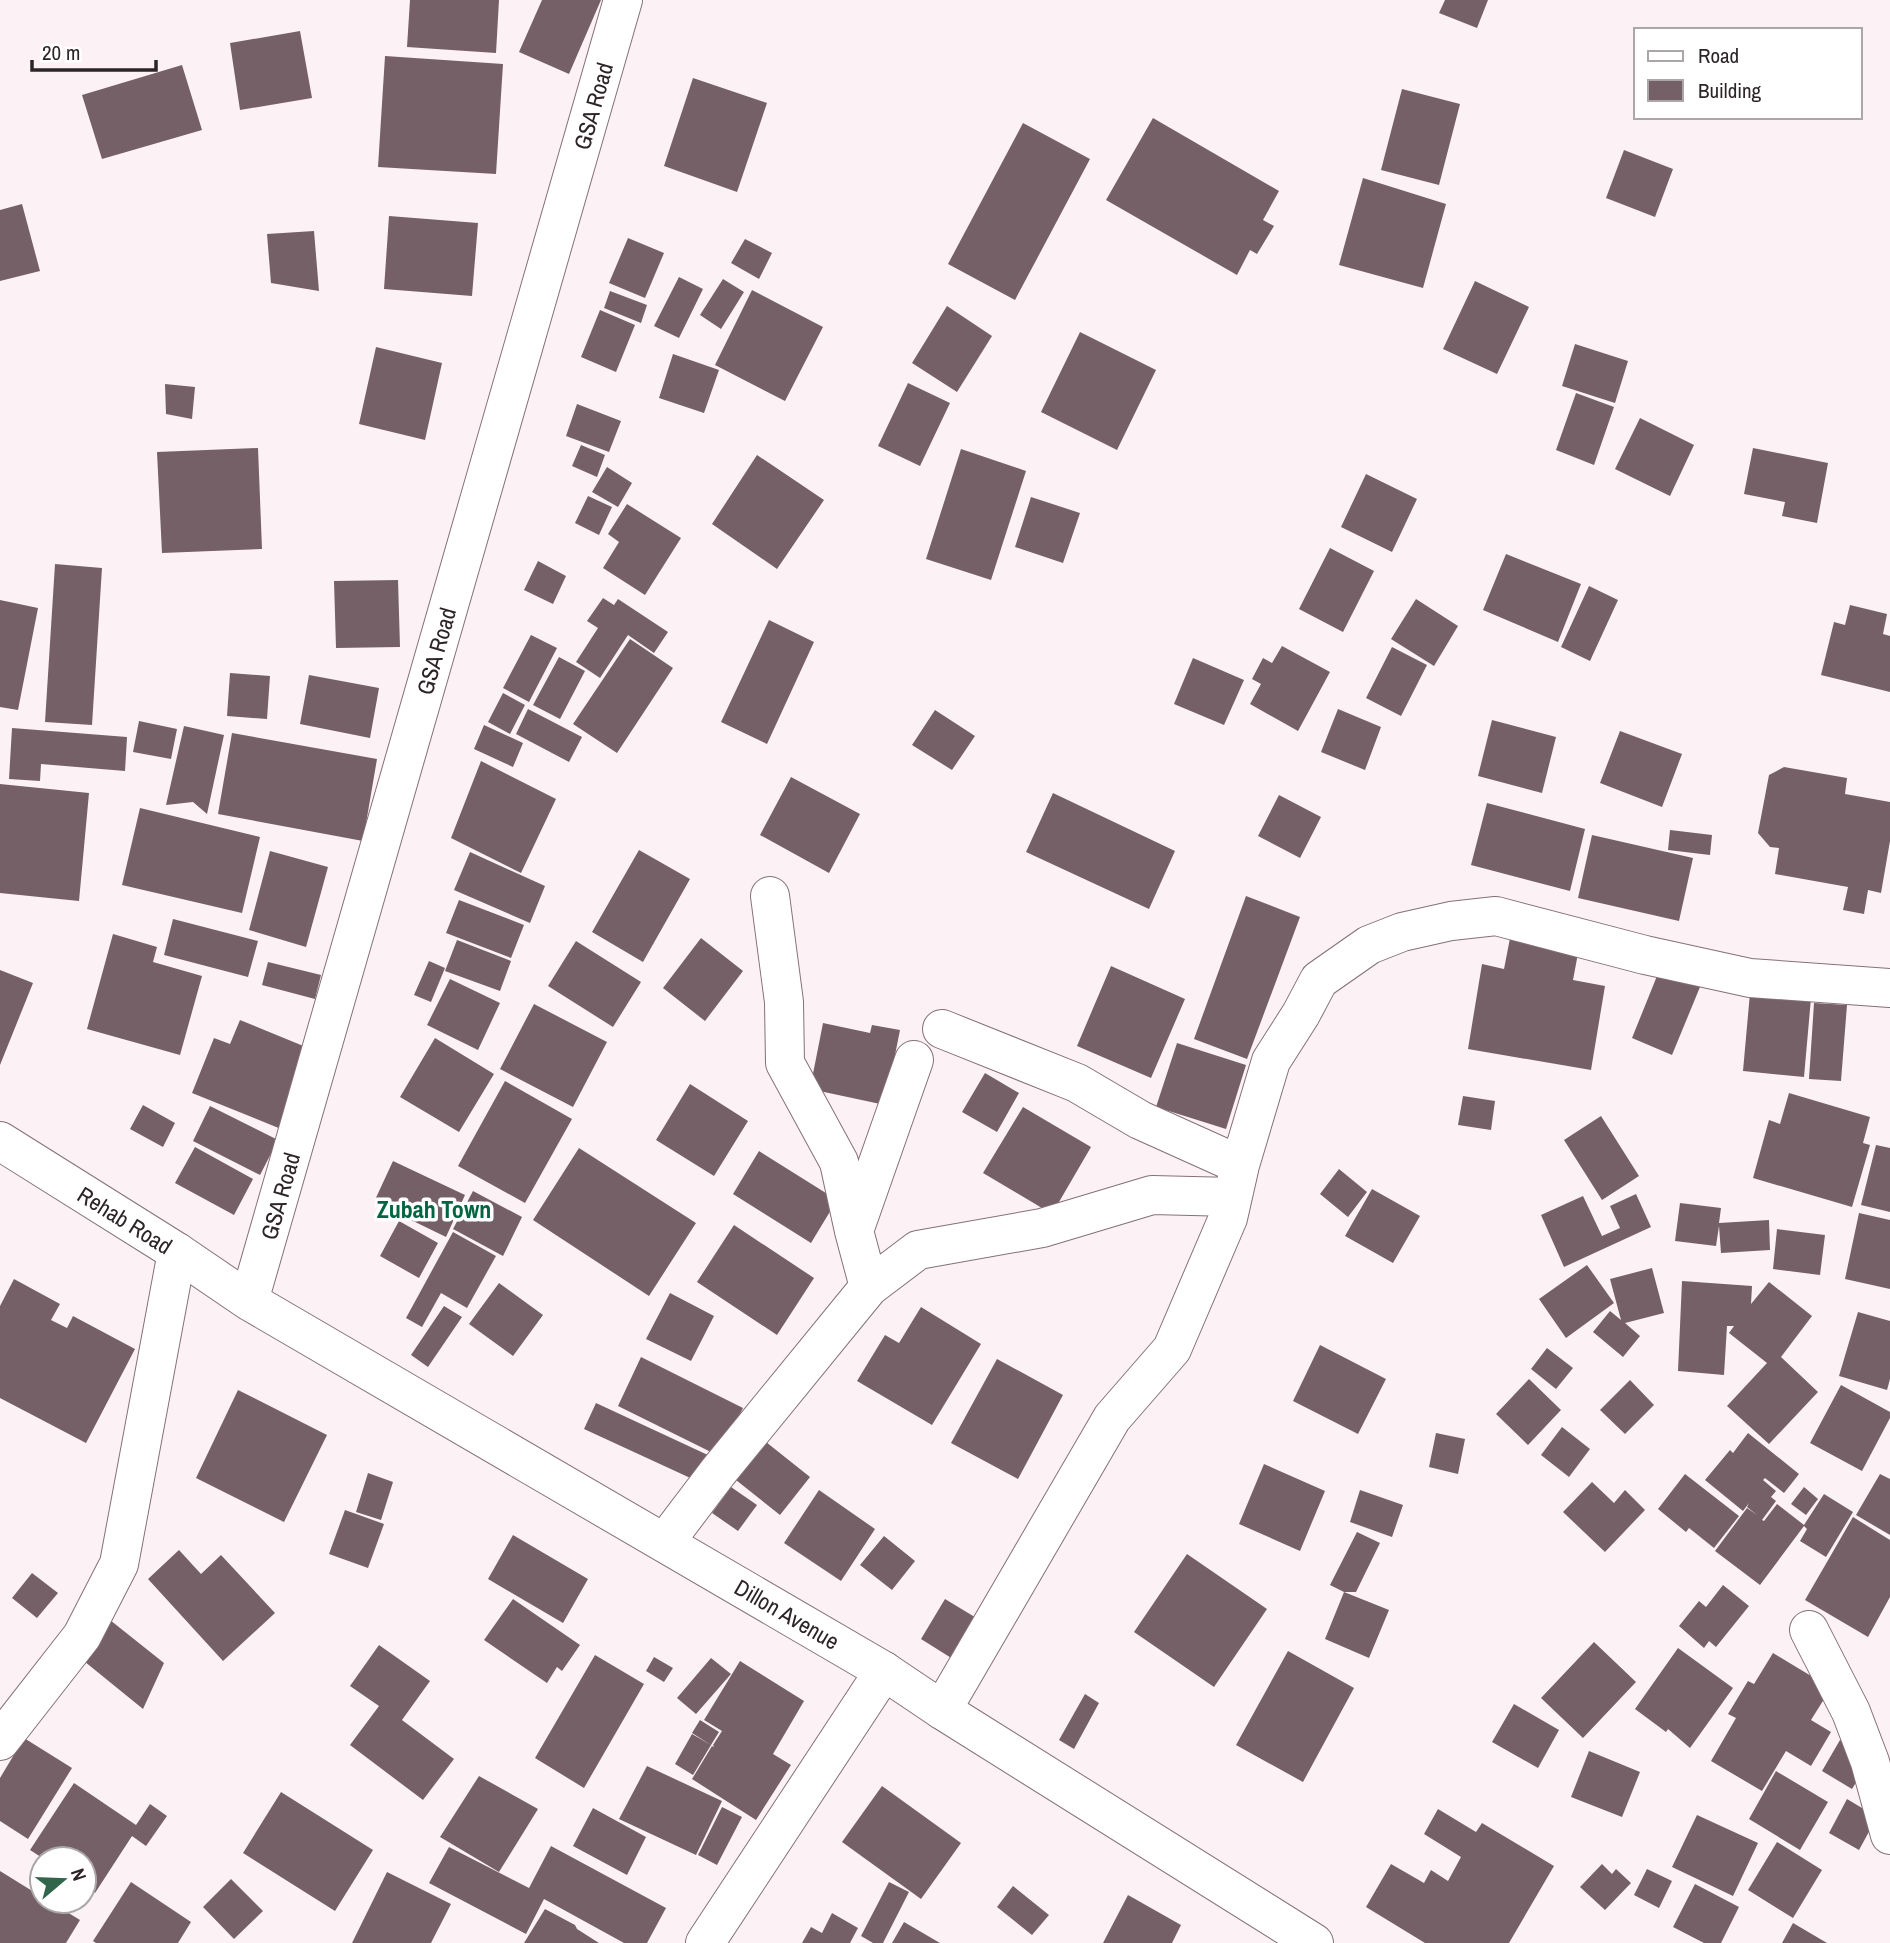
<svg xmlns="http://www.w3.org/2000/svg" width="1890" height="1943" font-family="'Archivo Narrow',sans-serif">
	<rect width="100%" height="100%" fill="#fcf2f5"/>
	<path fill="#756068" d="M410 0H499L496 53 407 47Z
		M542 0H601L569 74 519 52Z
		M1445 0H1488L1477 28 1439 13Z
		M300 31 312 98 240 110 230 43Z
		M385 56 503 64 496 174 378 167Z
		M182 65 202 130 102 159 82 95Z
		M693 78 767 103 737 192 664 166Z
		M1402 89 1460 104 1439 185 1381 170Z
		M1153 118 1279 191 1263 220 1274 226 1257 254 1250 250 1237 275 1106 200Z
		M1023 123 1090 159 1015 300 948 264Z
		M1624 150 1673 169 1655 217 1606 198Z
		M1363 178 1446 204 1423 288 1339 265Z
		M22 204 40 271 0 281V210Z
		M389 216 478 223 472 296 384 289Z
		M314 231 319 291 271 283 267 234Z
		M628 238 664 253 645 298 609 283Z
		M745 239 772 253 759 279 731 263Z
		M679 277 703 289 679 338 654 326Z
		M723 279 744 292 721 329 700 315Z
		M1475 281 1529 307 1497 374 1443 349Z
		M752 290 823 327 785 401 715 365Z
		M610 291 647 305 641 323 604 308Z
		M947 306 992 336 957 392 912 363Z
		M600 310 635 325 616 372 581 357Z
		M1080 332 1156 370 1117 450 1041 412Z
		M1575 344 1628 361 1615 403 1562 386Z
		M376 347 442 363 425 440 359 424Z
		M673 354 719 370 704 413 659 398Z
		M908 383 950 403 920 466 878 446Z
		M165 384 195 387 192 419 166 414Z
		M1576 393 1614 407 1594 465 1556 450Z
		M577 404 621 421 609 452 566 436Z
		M1640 418 1694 445 1670 496 1615 469Z
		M581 445 605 455 597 477 572 466Z
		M258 448 262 549 162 553 157 452Z
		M1753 448 1828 463 1817 523 1782 516 1785 502 1744 494Z
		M961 449 1026 471 991 580 926 559Z
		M757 455 824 500 777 569 712 524Z
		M607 467 632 483 618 507 592 492Z
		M1366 474 1417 499 1392 552 1341 527Z
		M588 496 612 507 599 535 575 523Z
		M1031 497 1080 513 1063 563 1015 547Z
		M627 504 681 538 645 595 603 568 619 542 608 534Z
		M1330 548 1374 571 1343 632 1299 609Z
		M1506 554 1581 584 1558 642 1483 610Z
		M538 561 566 576 553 604 524 590Z
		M55 564 102 568 92 725 45 722Z
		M398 580 400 647 336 648 334 581Z
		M1589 586 1618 600 1590 661 1561 647Z
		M603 598 614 605 618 599 668 632 654 653 628 635 600 678 576 662 598 628 587 621Z
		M1416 599 1458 626 1434 666 1391 639Z
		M0 600 38 608 18 710 0 707Z
		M1850 605 1887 614 1883 634 1890 636V692L1821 675 1834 622 1845 625Z
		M769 620 814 642 767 744 721 722Z
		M531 635 557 648 529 702 503 688Z
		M630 639 673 668 617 753 573 724Z
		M1282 646 1330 672 1298 731 1250 704 1261 684 1252 679 1263 658 1272 663Z
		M1392 647 1427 665 1401 716 1366 698Z
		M559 657 585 671 560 719 533 705Z
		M1193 658 1244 680 1224 725 1174 704Z
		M230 673 270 676 267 719 227 716Z
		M309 675 379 688 370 738 300 724Z
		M503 693 525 705 510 734 488 722Z
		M528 709 582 737 569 762 516 734Z
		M1338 709 1381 727 1365 770 1321 752Z
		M935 710 975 736 952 770 912 745Z
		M1492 720 1556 737 1542 793 1478 776Z
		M139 721 177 729 171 759 133 752Z
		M484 725 523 743 513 767 474 749Z
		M184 726 224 735 207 814 193 802 166 805Z
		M12 728 127 737 125 771 41 764 40 781 9 779Z
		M1620 731 1682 754 1662 807 1600 783Z
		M232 733 377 759 363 841 218 814Z
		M481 761 556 799 521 873 451 838Z
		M1784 767 1847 778 1845 794 1890 802V841L1881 893 1868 890 1864 914 1843 910 1848 887 1775 874 1779 848 1770 847 1758 833 1769 775Z
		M791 777 860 814 829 873 760 835Z
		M0 784 89 793 79 901 0 893Z
		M1053 793 1175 851 1149 909 1026 852Z
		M1279 795 1321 817 1300 858 1258 836Z
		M1487 803 1585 829 1570 891 1471 865Z
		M140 808 260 837 242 913 122 885Z
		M1670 830 1712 835 1710 855 1668 850Z
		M1592 835 1693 858 1679 921 1578 898Z
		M639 850 690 879 643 962 592 932Z
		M270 851 328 867 306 947 249 930Z
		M470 852 545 886 530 923 454 890Z
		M1246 896 1300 917 1247 1059 1194 1039Z
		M459 900 524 925 511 958 446 933Z
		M173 919 258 941 248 977 164 955Z
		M1511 933 1579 948 1573 980 1605 986 1591 1070 1468 1049 1482 964 1504 969Z
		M113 934 157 947 153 962 202 976 180 1055 87 1029Z
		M701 938 743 971 705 1021 663 988Z
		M457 940 511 961 500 991 445 971Z
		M576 941 641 982 613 1027 548 986Z
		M429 961 445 968 431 1002 414 995Z
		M268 962 321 975 315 999 262 985Z
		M1111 966 1185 999 1151 1078 1077 1046Z
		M0 970 33 983 0 1065Z
		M1659 971 1700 987 1672 1055 1632 1038Z
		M450 979 500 1003 478 1050 427 1025Z
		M1751 982 1812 987 1804 1077 1743 1071Z
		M1814 1003 1847 1005 1841 1081 1809 1079Z
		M534 1004 607 1042 573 1107 500 1069Z
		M240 1020 318 1052 286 1131 192 1093 214 1038 230 1044Z
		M823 1023 870 1033 872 1025 900 1030 885 1105 810 1089Z
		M435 1038 494 1074 459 1132 400 1097Z
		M1177 1043 1246 1065 1226 1129 1156 1107Z
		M985 1073 1019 1093 997 1132 962 1112Z
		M505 1081 572 1119 525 1203 458 1166Z
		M690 1084 748 1121 714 1176 656 1140Z
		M1789 1093 1870 1117 1863 1143 1870 1145 1852 1207 1753 1178 1769 1120 1780 1124Z
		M1463 1096 1495 1101 1491 1130 1458 1125Z
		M143 1105 175 1123 163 1147 130 1129Z
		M210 1106 278 1140 260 1175 193 1141Z
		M1023 1107 1091 1147 1052 1214 983 1173Z
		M1601 1116 1639 1176 1602 1200 1564 1140Z
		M1876 1145 1890 1148V1212L1861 1205Z
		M195 1147 253 1179 234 1215 175 1183Z
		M579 1148 696 1223 649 1296 533 1220Z
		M759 1151 837 1200 811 1243 733 1194Z
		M393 1161 465 1195 446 1237 374 1202Z
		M1339 1169 1367 1192 1348 1217 1320 1194Z
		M1372 1189 1420 1216 1393 1263 1345 1236Z
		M473 1191 522 1217 503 1256 453 1229Z
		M1636 1194 1651 1227 1564 1267 1541 1215 1583 1196 1602 1236 1620 1228 1610 1206Z
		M1680 1203 1721 1208 1719 1223 1769 1220 1770 1250 1721 1253 1719 1226 1716 1246 1675 1241Z
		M1859 1213 1890 1220V1289L1845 1279Z
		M399 1221 438 1243 419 1278 380 1256Z
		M734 1225 814 1278 777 1335 697 1282Z
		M1777 1229 1825 1235 1820 1275 1773 1269Z
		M453 1232 496 1256 467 1308 441 1293 422 1327 406 1318Z
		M1587 1265 1614 1303 1566 1338 1539 1299Z
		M1652 1268 1664 1313 1625 1323 1640 1336 1623 1357 1593 1332 1610 1311 1621 1320 1610 1279Z
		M14 1279 60 1304 51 1320 67 1328 73 1316 135 1349 86 1443 0 1398V1306Z
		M1682 1281 1752 1286 1751 1304 1769 1282 1812 1316 1781 1357 1818 1392 1769 1444 1727 1406 1767 1363 1729 1333 1734 1326H1727L1724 1375 1678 1371Z
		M499 1283 543 1315 513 1356 469 1324Z
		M670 1293 714 1316 691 1361 646 1339Z
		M444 1306 462 1317 428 1367 411 1355Z
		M921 1307 981 1344 932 1425 857 1381 885 1335 899 1343Z
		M1858 1312 1890 1321V1379L1887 1390 1839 1376Z
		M1320 1345 1386 1379 1358 1434 1293 1401Z
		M1547 1348 1573 1368 1556 1389 1531 1369Z
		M641 1357 743 1408 719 1456 618 1406Z
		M997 1359 1063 1395 1018 1479 951 1443Z
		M1529 1379 1561 1410 1528 1445 1496 1414Z
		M1630 1380 1654 1405 1625 1434 1600 1410Z
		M1841 1385 1890 1412V1418L1862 1471 1810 1443Z
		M238 1390 327 1435 284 1522 196 1478Z
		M596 1403 710 1456 699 1482 584 1429Z
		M1562 1427 1590 1449 1569 1477 1541 1455Z
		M1436 1433 1465 1439 1458 1474 1429 1467Z
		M1748 1433 1799 1474 1784 1493 1765 1478 1763 1480 1776 1491 1771 1497 1776 1501 1762 1520 1764 1521 1777 1504 1804 1525 1824 1494 1853 1512 1826 1557 1800 1541 1807 1529 1804 1526 1760 1585 1715 1551 1747 1508 1757 1515 1747 1507 1749 1503 1743 1511 1705 1480 1730 1450 1733 1453Z
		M766 1442 810 1477 780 1515 736 1480Z
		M1264 1464 1325 1491 1300 1551 1239 1524Z
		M368 1473 393 1482 381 1520 356 1512Z
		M1685 1474 1739 1516 1714 1548 1689 1528 1686 1532 1658 1509Z
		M1880 1474 1890 1479V1535L1856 1515Z
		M1592 1482 1614 1503 1625 1490 1645 1510 1605 1552 1563 1512Z
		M731 1487 757 1505 738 1531 712 1513Z
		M1804 1487 1818 1499 1806 1515 1791 1504Z
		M819 1490 875 1529 841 1581 784 1543Z
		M1360 1490 1403 1505 1392 1537 1350 1522Z
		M345 1510 384 1524 368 1568 329 1554Z
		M1853 1517 1890 1540V1597L1868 1637 1805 1600Z
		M1357 1532 1380 1543 1356 1592H1344L1330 1585Z
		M513 1535 588 1579 563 1623 488 1579Z
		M884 1536 915 1561 892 1590 860 1565Z
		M179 1550 201 1574 221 1555 275 1613 223 1661 148 1579Z
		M1187 1554 1267 1609 1214 1687 1134 1632Z
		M32 1573 58 1593 37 1618 12 1598Z
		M1723 1585 1749 1606 1716 1647 1709 1641 1704 1648 1679 1626 1699 1601 1706 1607Z
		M1344 1592 1389 1610 1369 1658 1325 1639Z
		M513 1599 580 1645 562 1671 557 1667 547 1683 484 1640Z
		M945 1599 988 1625 964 1666 921 1639Z
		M110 1620 164 1663 143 1709 79 1657Z
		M1594 1642 1636 1682 1583 1738 1541 1698Z
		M379 1645 430 1681 402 1720 454 1759 423 1800 350 1745 379 1706 350 1686Z
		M1678 1648 1733 1688 1690 1748 1668 1729 1666 1732 1635 1709Z
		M1288 1651 1354 1688 1303 1782 1236 1745Z
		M1773 1653 1831 1688 1811 1720 1831 1732 1811 1766 1786 1751 1762 1791 1711 1761 1736 1718 1728 1714 1748 1681 1754 1684Z
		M595 1655 644 1684 584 1788 535 1758Z
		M654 1657 673 1668 664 1682 646 1671Z
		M711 1658 731 1674 696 1714 677 1698Z
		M740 1661 804 1701 773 1754 791 1765 756 1820 692 1779 712 1746 714 1747 713 1745 722 1731 704 1720Z
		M1085 1694 1099 1703 1074 1749 1059 1740Z
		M1514 1704 1559 1730 1538 1768 1492 1742Z
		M700 1720 719 1732 711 1745 692 1733Z
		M692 1734 711 1745 693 1775 675 1764Z
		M24 1738 72 1768 28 1839 0 1821V1778Z
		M1840 1740 1871 1758 1852 1789 1822 1771Z
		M1589 1751 1640 1772 1622 1817 1571 1797Z
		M647 1766 722 1801 696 1855 619 1819Z
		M1776 1771 1828 1802 1800 1850 1749 1819Z
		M479 1776 538 1809 499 1872 440 1837Z
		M74 1783 136 1825 150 1804 167 1816 146 1846 132 1836 95 1893 84 1886V1859H44L30 1850Z
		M882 1786 961 1843 921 1899 842 1842Z
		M281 1792 373 1850 335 1911 243 1853Z
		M1847 1799 1877 1817 1859 1850 1829 1833Z
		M722 1807 742 1817 717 1865 698 1855Z
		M593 1808 646 1837 627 1875 573 1846Z
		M1438 1809 1476 1832 1482 1823 1554 1866 1509 1943H1425L1366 1907 1391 1864 1424 1883 1431 1870 1448 1881 1461 1857 1424 1834Z
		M1697 1815 1758 1843 1733 1896 1672 1867Z
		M1777 1842 1822 1870 1793 1918 1748 1890Z
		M551 1846 666 1908 647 1943H624L544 1899 526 1934 429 1883 449 1847 529 1888Z
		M1602 1864 1612 1874 1616 1869 1631 1883 1605 1910 1580 1887Z
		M1647 1869 1672 1881 1659 1908 1634 1895Z
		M0 1871 42 1897V1901H49L80 1920 66 1943H0Z
		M387 1872 451 1904 431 1943H352Z
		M231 1879 263 1911 234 1939 203 1907Z
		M131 1882 191 1922 178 1943H96L93 1941Z
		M889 1882 909 1892 883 1943H873L861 1936Z
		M1695 1884 1739 1907 1721 1943H1704L1673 1927Z
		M1013 1886 1049 1915 1032 1935 997 1907Z
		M1128 1895 1181 1925 1172 1943H1103Z
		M545 1909 575 1925 577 1929 599 1943H524Z
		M832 1913 858 1928 850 1943H802L811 1927 822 1933Z
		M904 1922 940 1943H892Z
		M1793 1923 1827 1943H1782Z"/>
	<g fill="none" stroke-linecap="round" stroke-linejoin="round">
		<g stroke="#857077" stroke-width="40">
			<path id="street" d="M770 896 784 1002 785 1063 839 1162 854 1231 869 1287
				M942 1029 1077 1083 1140 1120 1240 1165
				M854 1231 914 1060
				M665 1542 718 1472 869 1287 918 1250 1042 1228 1152 1195 1232 1197
				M1809 1630 1851 1712 1870 1762 1890 1835
				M942 1710 1112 1418 1172 1349 1228 1218 1240 1165 1271 1061 1301 1014 1319 980 1369 945 1402 932 1451 921 1496 916 1645 955 1750 978 1890 988
				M0 1741 82 1636 119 1564 177 1252
				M705 1943 884 1671"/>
		</g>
		<g stroke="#857077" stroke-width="40">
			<path id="secondary" d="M0 1141 177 1252 249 1301 884 1671 942 1710 1314 1943
				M249 1301 623 0"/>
		</g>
		<use href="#street" stroke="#fff" stroke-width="38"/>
		<use href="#secondary" stroke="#fff" stroke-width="38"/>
	</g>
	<g text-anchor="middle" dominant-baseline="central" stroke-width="7" stroke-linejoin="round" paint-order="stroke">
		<g font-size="23" fill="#2d2427" stroke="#fff">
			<text transform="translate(593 106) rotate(-74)">GSA Road</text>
			<text transform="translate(436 651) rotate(-74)">GSA Road</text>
			<text transform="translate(280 1196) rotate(-74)">GSA Road</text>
			<text transform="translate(125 1220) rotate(32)">Rehab Road</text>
			<text transform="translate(787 1614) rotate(30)">Dillon Avenue</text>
		</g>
		<g font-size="24" font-weight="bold" fill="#026541" stroke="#fff">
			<text x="434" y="1209">Zubah Town</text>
		</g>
	</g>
	<rect x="1634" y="28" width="228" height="91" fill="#ffffff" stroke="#aba7a9" stroke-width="2"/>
	<rect x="1648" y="51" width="35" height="10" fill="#ffffff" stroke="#aba7a9" stroke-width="2"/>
	<text x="1698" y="63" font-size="21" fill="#2d2427">Road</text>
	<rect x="1648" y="80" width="35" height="21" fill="#756068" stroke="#aba7a9" stroke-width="2"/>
	<text x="1698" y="98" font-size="21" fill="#2d2427">Building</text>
	<g transform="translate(63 1880) rotate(71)"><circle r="33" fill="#ffffff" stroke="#aba7a9" stroke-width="2"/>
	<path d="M0-5L12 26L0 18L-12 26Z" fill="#31664c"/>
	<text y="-10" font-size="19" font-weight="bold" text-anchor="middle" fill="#2d2427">N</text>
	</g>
	<path d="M32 60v10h124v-10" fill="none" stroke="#2d2427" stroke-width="3.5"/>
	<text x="42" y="60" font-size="21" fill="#2d2427" stroke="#ffffff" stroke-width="5" paint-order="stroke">20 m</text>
</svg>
